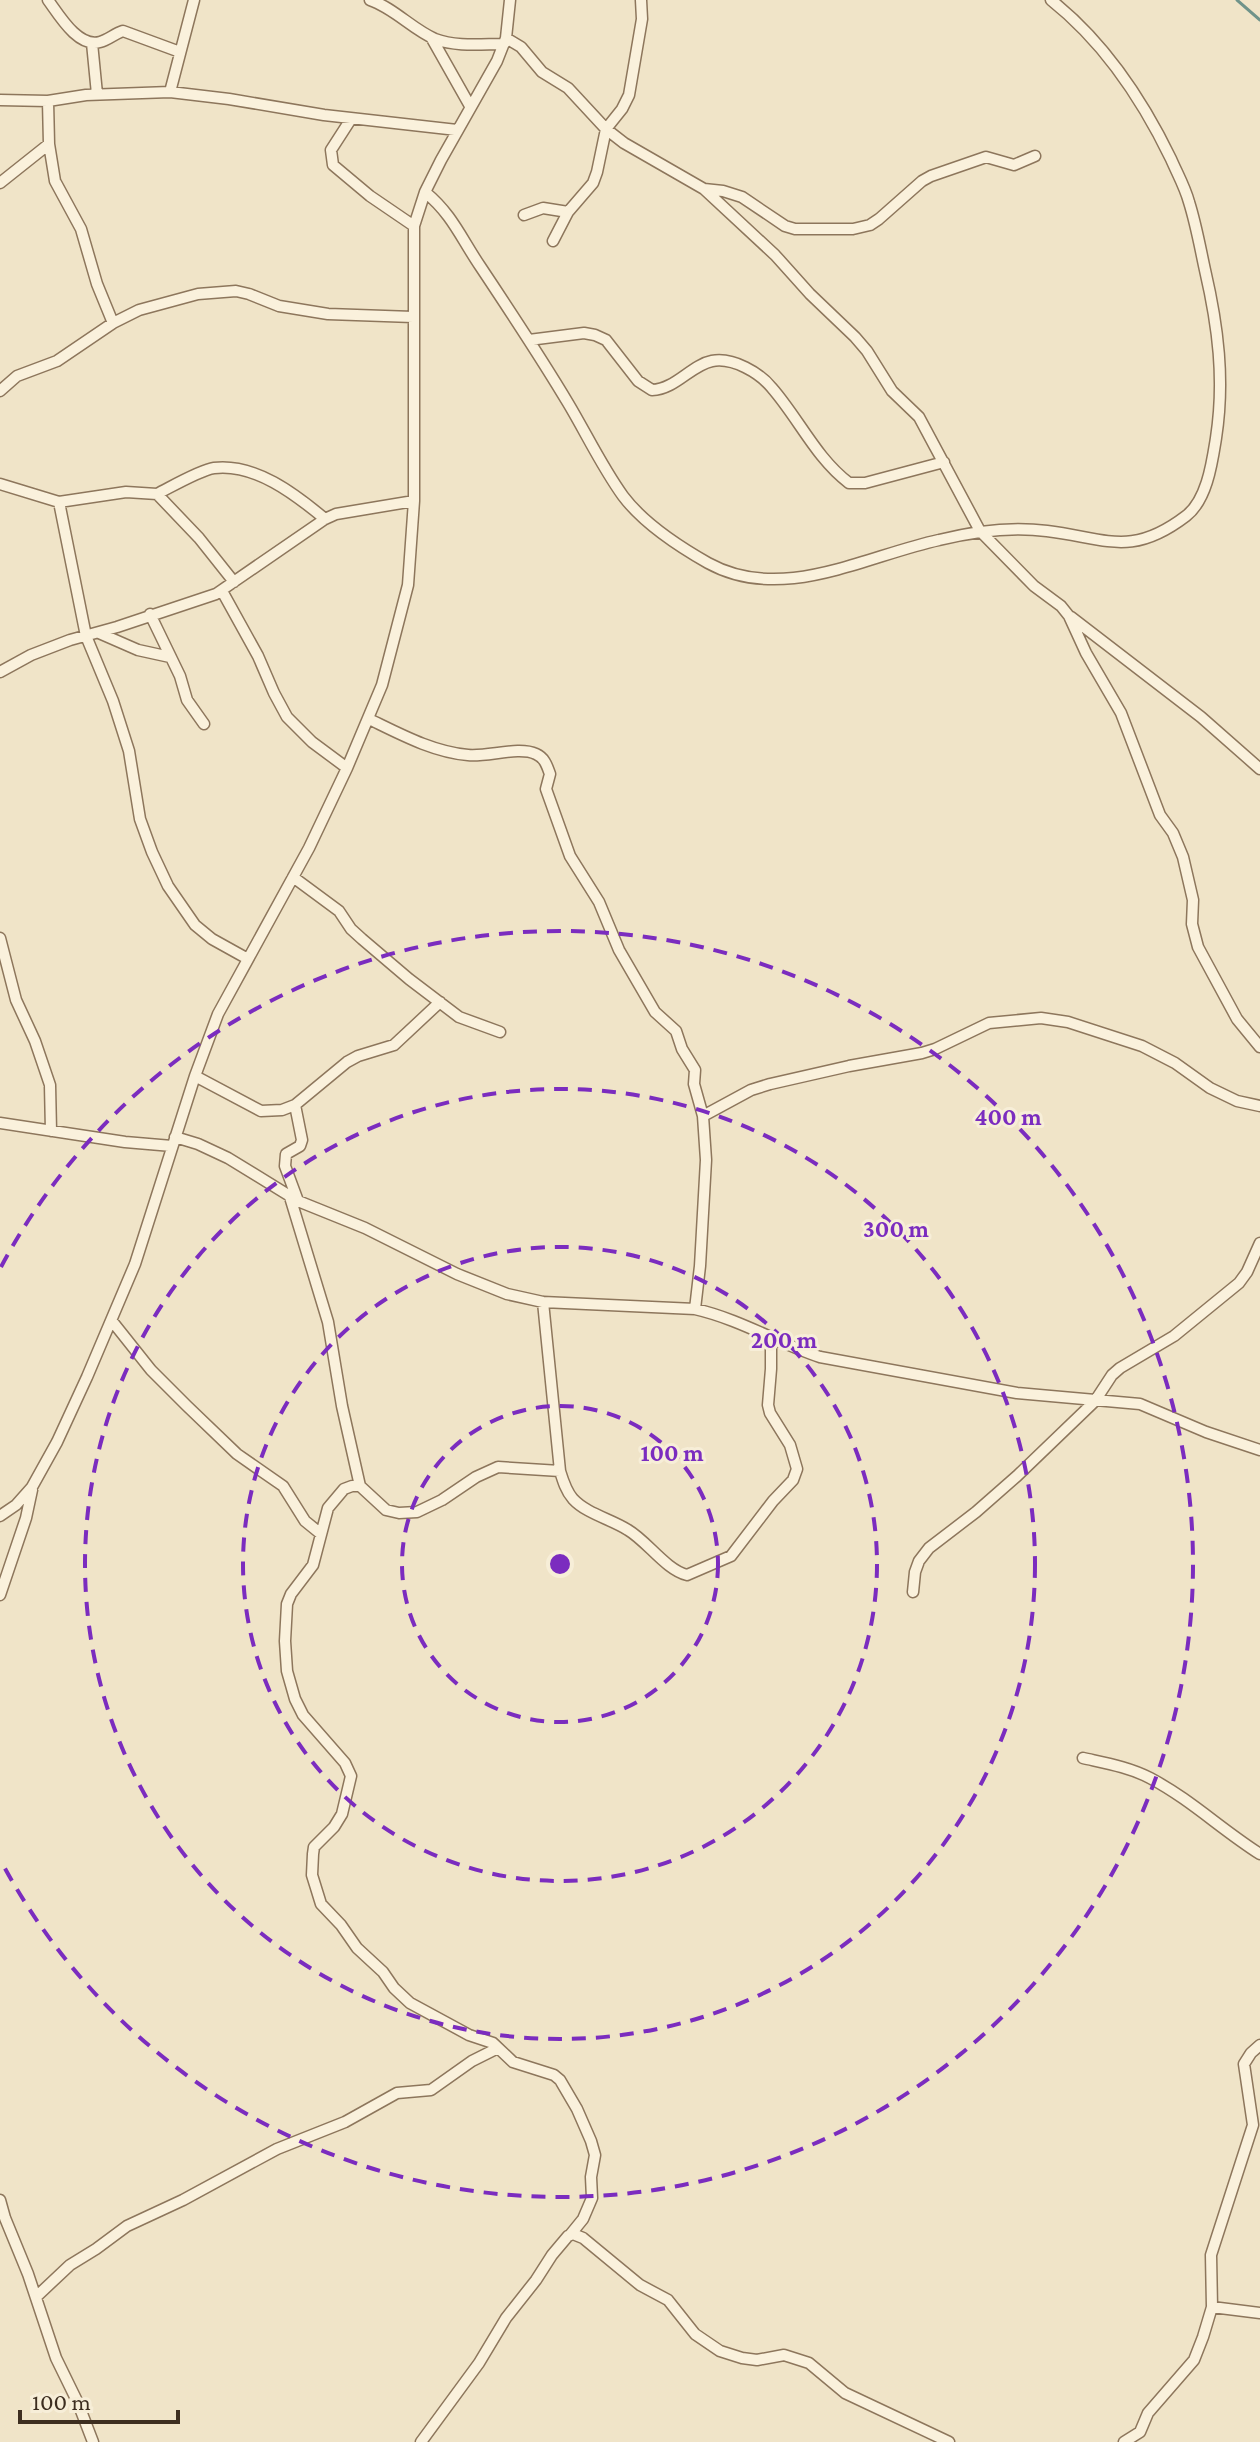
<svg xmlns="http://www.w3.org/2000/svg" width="1260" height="2442" font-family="'Crimson Pro',serif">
	<rect width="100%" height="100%" fill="#f0e4c8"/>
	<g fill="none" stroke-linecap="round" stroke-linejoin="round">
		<path stroke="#6f938a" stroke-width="3" d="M1237 0 1260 20"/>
		<g stroke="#8d765c" stroke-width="13">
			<path id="minor" d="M48 0C59 15 78 48 100 42 108 40 114 34 123 31L180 52
				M370 0C394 8 412 29 435 39 457 47 481 44 504 44
				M431 37 470 106
				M506 38 521 47 542 72 568 88 606 129 624 143 704 189 775 255 810 294 855 337 867 351 892 391 919 417 980 531 1034 586 1061 606 1069 616 1086 653 1121 713 1160 815 1173 833 1183 857 1193 900 1192 924 1198 947 1237 1019 1260 1047
				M92 43 97 94
				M170 92 194 0
				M0 100 48 101 86 95 170 92 229 99 324 115 457 130
				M48 101 49 144 55 181 81 229 97 284 113 323
				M351 119 331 150 333 165 370 196 414 226
				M0 183 49 144
				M704 189 723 191 742 197 785 226 795 229H853L870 225 879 219 922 181 931 176 986 157 1014 165 1035 156
				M425 192C452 214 461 238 480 266 510 311 540 356 568 403 586 433 602 467 623 496 644 524 678 546 708 563 782 604 865 556 939 540 975 531 1010 526 1047 531 1106 538 1131 558 1186 516 1207 500 1212 463 1216 438 1225 380 1218 326 1205 270 1200 247 1196 224 1189 202 1185 187 1177 173 1171 159 1142 99 1104 42 1051 0
				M524 215 543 208 568 212
				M553 241 568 212 593 183 597 172 606 129 622 109 629 95 642 19 641 0
				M529 340 584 333 595 335 606 340 638 381 652 390C676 389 691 365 712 361 733 357 760 373 772 388 799 419 816 458 849 483H865L944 462
				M0 391 17 376 57 361 113 323 139 310 198 294 236 291 249 294 279 306 328 314 413 317
				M0 484 59 502 126 492 157 494 199 538 234 582
				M157 494C171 487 200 470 214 468 255 463 295 494 325 519
				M59 502 86 636 113 701 129 751 140 819 152 852 168 886 195 925 212 939 248 959
				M222 591 258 656 274 693 287 717 312 742 347 768
				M150 614 180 676 187 700 204 724
				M1071 617 1201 717 1260 769
				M99 633 138 650 170 657
				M0 672 31 655 70 640 117 627 216 594 325 519 336 514 414 501
				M369 719C400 734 433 752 468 755 488 757 519 746 536 754 545 758 547 766 550 774L546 789 570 856 599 902 619 950 655 1012 676 1031 682 1049 695 1070 694 1084 703 1116 706 1160 700 1266 695 1309
				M293 877 339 911 351 929 362 939 409 979 459 1017 500 1032
				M0 938 16 1000 35 1041 50 1085 51 1131
				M195 1076 261 1111 282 1110 295 1105 347 1062 358 1056 394 1045 440 1002
				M295 1105 302 1140 300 1146 286 1154 285 1166 298 1201
				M703 1116 751 1090 770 1084 849 1066 922 1053 935 1049 989 1023 1041 1018 1068 1022 1142 1046 1175 1063 1210 1088 1237 1101 1260 1106
				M0 1123 125 1142 172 1146
				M175 1137 198 1144 228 1158 298 1201 365 1228 457 1274 507 1294 543 1302 695 1309C739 1319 778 1343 820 1357L1017 1393 1140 1404 1206 1432 1260 1450
				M290 1197 328 1322 342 1406 360 1486
				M543 1302 560 1471C563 1481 566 1491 573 1499 587 1514 611 1519 628 1530 647 1541 666 1570 687 1575L731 1556 773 1501 793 1480 797 1469 790 1445 770 1413 768 1405 771 1369V1338
				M112 1321 151 1370 187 1406 237 1454 283 1486 305 1521 321 1534
				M560 1471 498 1467 476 1477 442 1500 417 1512 399 1513 386 1510 360 1486H352L344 1489 328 1508 313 1565 291 1594 287 1604 285 1641 287 1671 295 1699 303 1715 345 1763 351 1776 342 1814 334 1827 314 1847 313 1854 312 1875 321 1904 341 1925 357 1948 383 1972 394 1988 410 2003 469 2035 493 2043 513 2062 554 2075 560 2080 577 2109 591 2141 595 2155 591 2177 592 2198 583 2219 570 2235
				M0 1516 16 1505 32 1487 57 1442 87 1377 135 1264 195 1076 218 1014 309 848 347 768 382 685 408 585 414 501V226L425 192 441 160 497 61 506 38 510 0
				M913 1592 915 1572 919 1561 929 1548 976 1512 1017 1476 1095 1401 1112 1375 1120 1368 1174 1336 1239 1283 1247 1272 1260 1243
				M0 1595 26 1518 32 1490
				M1083 1758C1105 1763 1129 1767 1150 1778 1190 1799 1222 1830 1260 1854
				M0 2200 5 2218 28 2274 56 2358 78 2403 93 2442
				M36 2297 70 2265 96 2249 127 2226 183 2200 277 2149 345 2122 397 2093 431 2090 472 2061 498 2048
				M1212 2307 1260 2313
				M421 2442 479 2363 506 2318 536 2280 552 2255 568 2236 573 2234 583 2238 640 2285 668 2300 695 2334 720 2351 742 2358 757 2360 784 2355 809 2363 845 2393 949 2442
				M1124 2442 1140 2432 1148 2413 1194 2360 1203 2337 1212 2307 1211 2255 1253 2125 1244 2064 1251 2053 1260 2045"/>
		</g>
		<use href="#minor" stroke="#faf1dc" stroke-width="10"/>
	</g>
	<g fill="none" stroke="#7b2cbf" stroke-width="4" stroke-dasharray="14 10">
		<circle cx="560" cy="1564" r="158"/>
		<circle cx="560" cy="1564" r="317"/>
		<circle cx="560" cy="1564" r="475"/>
		<path d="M1 1267A633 633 0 1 1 1 1861"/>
	</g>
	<circle cx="560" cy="1564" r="12" fill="#7b2cbf" stroke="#f7eed8" stroke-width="4"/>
	<g font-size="24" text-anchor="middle" font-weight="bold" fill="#7b2cbf" stroke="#f7eed8" stroke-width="6" stroke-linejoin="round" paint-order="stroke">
		<text x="1008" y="1125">400 m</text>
		<text x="896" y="1237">300 m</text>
		<text x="784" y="1348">200 m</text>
		<text x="672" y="1461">100 m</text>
	</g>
	<path d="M20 2410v12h158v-12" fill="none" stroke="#3d2e20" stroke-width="4"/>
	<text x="32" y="2410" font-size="24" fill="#3d2e20" stroke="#f7eed8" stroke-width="6" paint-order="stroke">100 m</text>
</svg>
